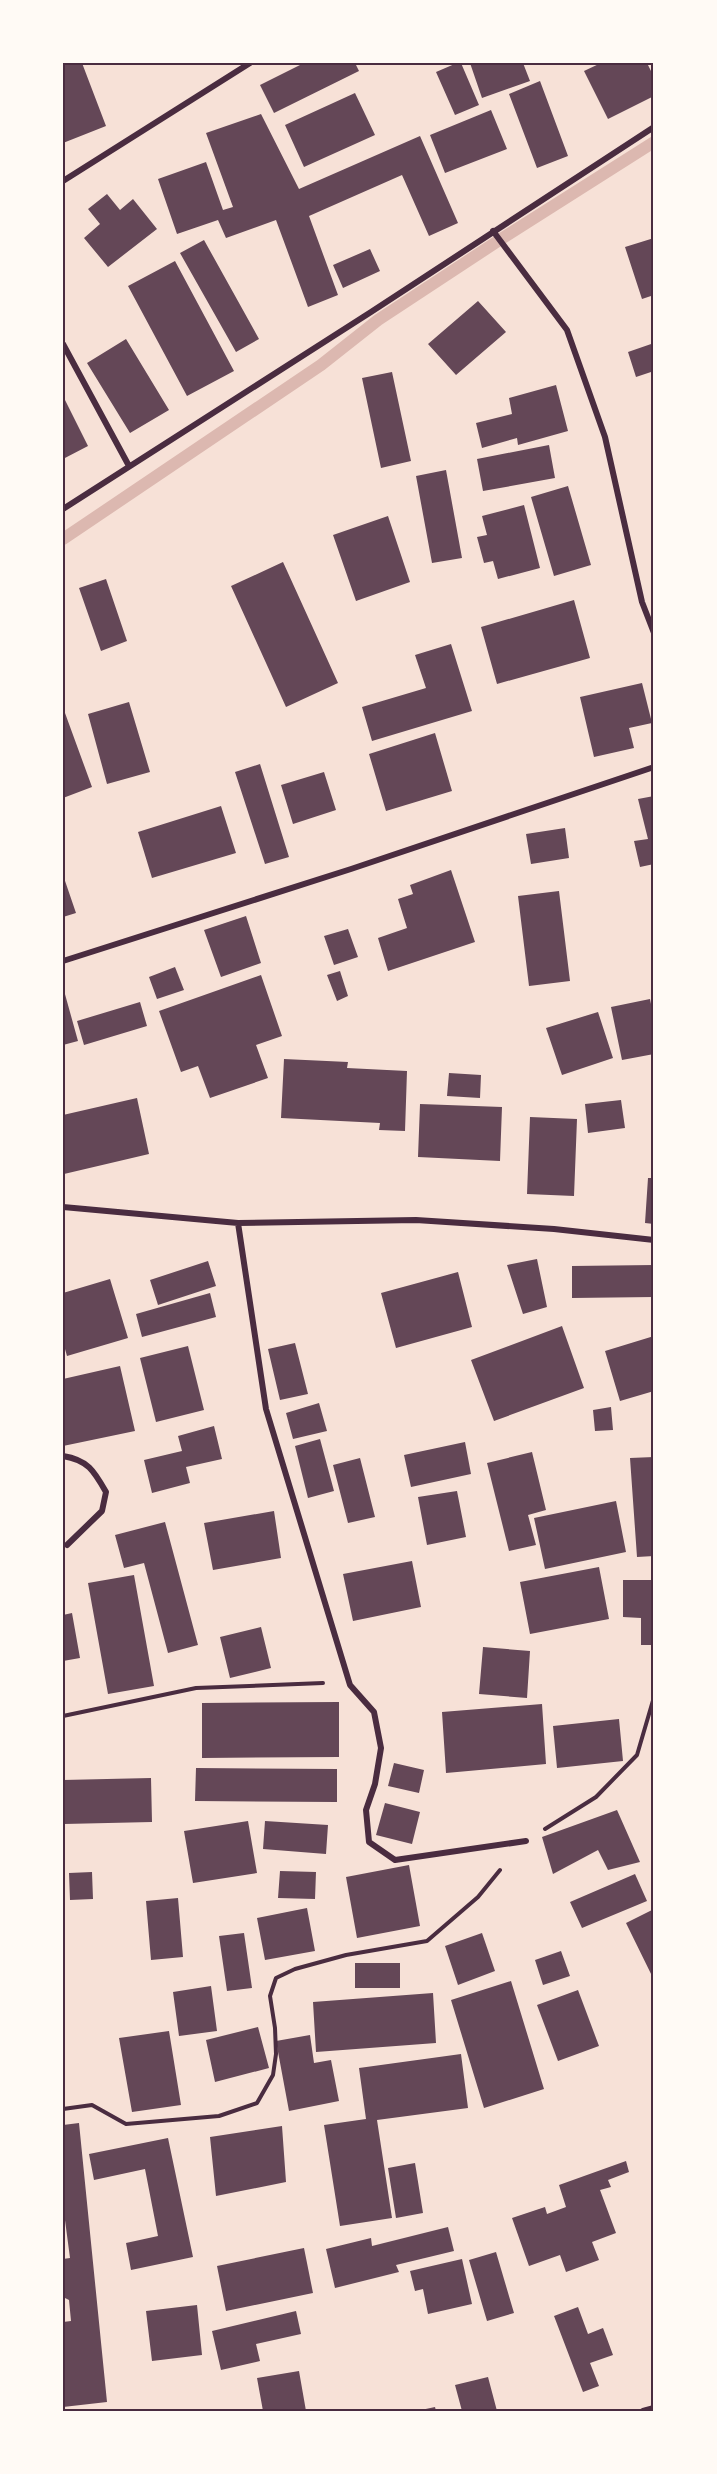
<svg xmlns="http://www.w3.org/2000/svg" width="717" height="2474" font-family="Quicksand,sans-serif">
	<rect width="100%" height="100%" fill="#f7e1d7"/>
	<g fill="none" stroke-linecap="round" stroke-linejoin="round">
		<path stroke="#dcb8b0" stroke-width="12" d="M63 539 321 365 378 320 501 239 654 142"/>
	</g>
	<path fill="#644757" d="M63 63H82L106 126 63 143Z
		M304 63H355L359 71 274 113 260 85Z
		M457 63H461L479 105 455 115 436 72Z
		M470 63H523L530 81 482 98Z
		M601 63H647L654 77V96L608 119 584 71Z
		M540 81 568 156 537 168 509 94Z
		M355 93 375 135 304 167 285 125Z
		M491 110 507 149 445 173 430 135Z
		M261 114 299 189 420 136 458 223 429 236 402 175 309 216 338 295 308 307 276 220 226 238 218 220 177 234 158 179 206 162 223 210 233 207 206 133Z
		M107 194 120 210 133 199 157 229 108 267 84 238 100 224 88 209Z
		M654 238V295L642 299 625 247Z
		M204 240 259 339 236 352 180 253Z
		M370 249 380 271 343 288 333 265Z
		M175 261 234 371 187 396 128 286Z
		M478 301 506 332 456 375 428 344Z
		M126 339 169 410 130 433 87 363Z
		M654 343V371L636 377 628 352Z
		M392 372 411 461 381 468 362 378Z
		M556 385 568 431 518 445 517 438 482 448 476 423 512 414 509 398Z
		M63 396 88 446 63 459Z
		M549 445 555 478 483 491 477 459Z
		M446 470 462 558 432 563 416 476Z
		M568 486 591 565 554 576 531 497Z
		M524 505 540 568 498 579 493 561 484 563 477 537 487 535 482 516Z
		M388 516 410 582 356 601 333 535Z
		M283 562 338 683 286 707 231 586Z
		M106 579 127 641 101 651 79 588Z
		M574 600 590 658 497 684 481 627Z
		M451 644 472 711 372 741 362 707 426 688 415 655Z
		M642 683 652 723 629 728 634 748 594 757 580 697Z
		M129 702 150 772 107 784 88 714Z
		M65 713 92 787 63 798V714Z
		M435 733 452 791 386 811 369 754Z
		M260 764 289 857 265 864 235 772Z
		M324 772 336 810 293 824 281 785Z
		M654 796V864L640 867 634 841 648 839 638 799Z
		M221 806 236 853 152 878 138 832Z
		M565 828 569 858 531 864 526 834Z
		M451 870 475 942 388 971 378 938 407 928 398 899 413 894 410 885Z
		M63 875 76 913 63 917Z
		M559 891 570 981 529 986 518 896Z
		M246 916 261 963 221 977 204 930Z
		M348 929 358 957 334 965 324 936Z
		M175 967 184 990 157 999 149 977Z
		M340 971 348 996 337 1001 327 975Z
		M261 975 282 1036 256 1045 268 1078 210 1098 198 1066 181 1072 159 1011Z
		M63 987 78 1041 63 1045Z
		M650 999 654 1019V1054L622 1060 611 1007Z
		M140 1002 147 1026 84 1045 77 1021Z
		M598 1012 613 1058 562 1075 546 1028Z
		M284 1059 348 1062 347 1068 407 1071 405 1131 379 1130 380 1123 281 1118Z
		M449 1073 481 1075 480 1098 447 1096Z
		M137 1098 149 1154 64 1174 63 1115Z
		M621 1100 625 1128 588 1133 585 1104Z
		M420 1104 502 1107 500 1161 418 1157Z
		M530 1117 577 1119 574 1196 527 1194Z
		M648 1178H654V1224L645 1223Z
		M537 1259 547 1307 523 1314 507 1265Z
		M208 1261 216 1286 158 1305 150 1280Z
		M654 1265V1297L572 1298V1266Z
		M458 1272 472 1327 396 1348 381 1293Z
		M110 1279 128 1338 67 1356 63 1342V1293Z
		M210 1293 216 1317 142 1337 136 1314Z
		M562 1326 584 1388 494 1421 471 1360Z
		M654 1336V1391L620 1401 605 1351Z
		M295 1343 308 1394 280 1400 268 1349Z
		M188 1346 204 1410 156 1422 140 1358Z
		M120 1366 135 1431 63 1446V1379Z
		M319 1403 327 1431 293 1439 286 1413Z
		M611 1407 613 1430 595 1431 593 1410Z
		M214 1426 222 1459 186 1467 190 1483 152 1493 144 1460 182 1451 178 1436Z
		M320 1439 334 1491 308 1498 295 1446Z
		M465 1442 471 1474 411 1487 404 1455Z
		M532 1452 546 1510 528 1515 536 1545 509 1551 487 1463Z
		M654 1457V1556L637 1557 630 1458Z
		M360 1458 375 1517 348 1523 333 1465Z
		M457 1491 466 1537 427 1545 418 1497Z
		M616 1501 626 1552 545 1569 534 1518Z
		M274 1511 281 1558 213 1570 204 1523Z
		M165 1522 198 1645 168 1653 144 1563 124 1568 115 1535Z
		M412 1561 421 1607 353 1621 343 1574Z
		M599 1567 609 1619 530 1634 520 1582Z
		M134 1575 154 1686 108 1694 88 1583Z
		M623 1580H654V1645H641V1618L623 1617Z
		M72 1613 80 1658 63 1661V1615Z
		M261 1627 271 1668 230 1678 220 1637Z
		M483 1647 530 1651 527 1698 479 1694Z
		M339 1702V1757L202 1758V1703Z
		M542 1704 546 1764 446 1773 442 1712Z
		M619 1719 623 1761 557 1768 553 1726Z
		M394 1763 424 1770 419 1793 388 1786Z
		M196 1768 337 1769V1802L195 1801Z
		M151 1778 152 1822 64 1824 63 1780Z
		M385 1803 420 1812 412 1844 376 1835Z
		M617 1810 640 1862 608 1870 598 1850 553 1874 542 1837Z
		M248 1821 257 1873 193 1883 184 1831Z
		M265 1821 328 1825 326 1854 263 1849Z
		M409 1865 420 1926 357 1938 346 1877Z
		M280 1871 316 1872 315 1899 278 1898Z
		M92 1872 93 1899 70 1900 69 1873Z
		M635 1874 647 1901 582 1928 570 1902Z
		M178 1898 183 1957 151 1960 146 1901Z
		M307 1908 315 1951 265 1960 257 1918Z
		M654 1909V1980L626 1923Z
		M244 1933 252 1988 227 1991 219 1936Z
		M482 1933 495 1971 458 1985 445 1946Z
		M561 1951 570 1976 543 1985 535 1960Z
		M355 1963H400V1988H355Z
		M511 1981 544 2089 484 2108 451 2000Z
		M211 1986 217 2031 179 2036 173 1992Z
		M578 1990 599 2046 558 2061 537 2005Z
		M433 1993 436 2043 316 2052 313 2002Z
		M258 2027 269 2068 215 2082 206 2040Z
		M169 2031 181 2105 132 2112 119 2038Z
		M310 2035 314 2063 331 2060 339 2101 289 2111 276 2041Z
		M461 2054 468 2108 377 2120 392 2218 340 2226 324 2125 366 2119 359 2068Z
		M79 2123 107 2402 63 2407V2322L71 2321 69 2300 63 2297V2259L70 2258 63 2205V2125Z
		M282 2126 286 2182 216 2196 210 2137Z
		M168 2138 193 2257 131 2270 126 2243 158 2236 145 2169 94 2180 89 2154Z
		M626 2161 629 2172 608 2180 611 2187 600 2190 616 2233 592 2242 599 2260 566 2272 560 2255 529 2266 512 2218 545 2207 547 2214 566 2207 559 2185Z
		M415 2163 423 2213 396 2218 388 2168Z
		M448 2227 454 2251 396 2265 399 2272 335 2288 326 2249 371 2238 372 2246Z
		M304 2248 313 2293 226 2311 217 2266Z
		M496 2252 514 2313 487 2321 469 2260Z
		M462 2259 472 2304 428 2314 423 2289 415 2291 410 2271Z
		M197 2305 202 2355 152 2361 146 2311Z
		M578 2307 588 2334 603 2328 613 2355 590 2363 599 2386 583 2392 554 2316Z
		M296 2311 301 2334 256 2344 260 2361 221 2370 212 2331Z
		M299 2371 306 2411H263L257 2378Z
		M488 2377 497 2411H462L455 2385Z
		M435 2407 436 2411H421V2410Z"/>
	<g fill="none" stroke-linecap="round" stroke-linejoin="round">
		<path stroke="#4a2c40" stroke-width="4" d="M63 1716 196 1688 323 1683
			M545 1829 596 1797 637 1755 654 1697
			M63 2109 92 2105 126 2124 219 2116 257 2103 273 2075 276 2054 275 2028 270 1996 276 1978 295 1969 346 1955 427 1941 478 1897 500 1870"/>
		<path stroke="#4a2c40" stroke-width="6" d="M63 181 250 63
			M493 231 567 330 605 437 642 602 654 633
			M63 344 129 466
			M63 509 371 312 654 127
			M63 961 351 869 654 767
			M63 1207 238 1223 416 1220 554 1229 654 1240
			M238 1223 266 1409 350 1685 374 1712 381 1748 375 1784 366 1810 369 1842 395 1860 526 1841
			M63 1456C88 1460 94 1471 106 1492L102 1511 67 1545
			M643 2411 654 2408"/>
	</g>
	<rect width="717" height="2474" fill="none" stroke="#fffaf5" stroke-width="129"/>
	<rect x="64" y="64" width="588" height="2346" fill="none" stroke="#4a2c40" stroke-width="2"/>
</svg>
